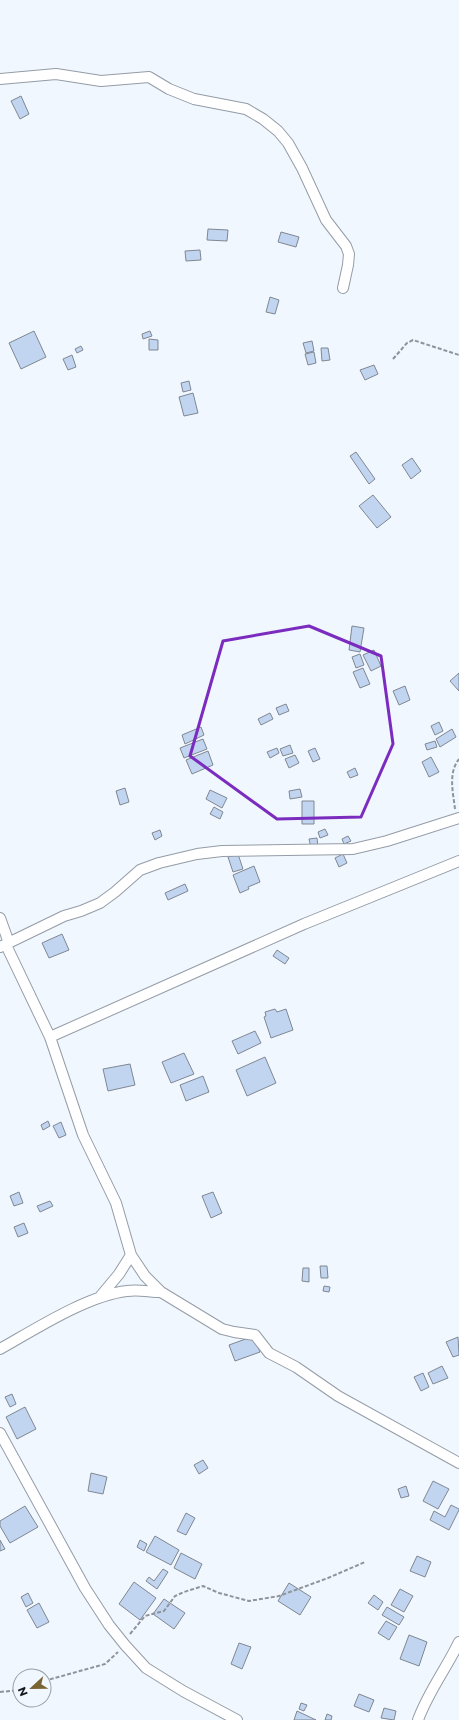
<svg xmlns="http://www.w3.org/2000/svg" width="459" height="1720" font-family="Montserrat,sans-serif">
	<rect width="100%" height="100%" fill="#f1f7fe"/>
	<path fill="#c1d5f1" stroke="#7f8792" d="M21 96 29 114 20 119 11 101Z
		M208 229 228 230 227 241 207 240Z
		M281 232 299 237 296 247 278 242Z
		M200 250 201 260 186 261 185 251Z
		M270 297 279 300 275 314 266 312Z
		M34 331 46 357 21 369 9 343Z
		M150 331 152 336 143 339 142 334Z
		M149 339 158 340V350H149Z
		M312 341 314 351 306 353 303 343Z
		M81 346 83 350 77 353 75 349Z
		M321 348H328L330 360 322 361Z
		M314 352 316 363 308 365 305 354Z
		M72 355 76 367 68 370 63 359Z
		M374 365 378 374 365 380 360 370Z
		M189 381 191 390 183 392 181 383Z
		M193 393 198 413 184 416 179 397Z
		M356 452 375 479 369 484 350 456Z
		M412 458 421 471 411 479 402 465Z
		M373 495 391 517 377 528 359 506Z
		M352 626 364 628 360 652 349 650Z
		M374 650 381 666 371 671 363 655Z
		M360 654 364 665 356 668 352 657Z
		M363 668 370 684 360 688 353 672Z
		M459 673V691L450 681Z
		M405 686 410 700 399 705 393 691Z
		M286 704 289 711 279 715 276 708Z
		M270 713 273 719 261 725 258 719Z
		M439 722 443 731 435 735 431 726Z
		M201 727 204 735 185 744 182 735Z
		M452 729 456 737 440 747 436 739Z
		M203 739 207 749 184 758 180 748Z
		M435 741 437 747 427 750 425 744Z
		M290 745 293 753 283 756 280 749Z
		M277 748 279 753 270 758 267 752Z
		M315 748 320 759 313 762 308 751Z
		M208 751 213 765 192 774 186 760Z
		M295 755 299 763 289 768 285 759Z
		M431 757 439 772 429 777 422 762Z
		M355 768 358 775 350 778 347 772Z
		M125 788 129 802 120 805 116 791Z
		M300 789 302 797 290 799 289 791Z
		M210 790 227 798 222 808 206 799Z
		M302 801H314V824H302Z
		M214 807 223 812 220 819 210 814Z
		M325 829 328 835 320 838 318 832Z
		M160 830 162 836 155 840 152 833Z
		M348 836 351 841 344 844 342 839Z
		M317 838 318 847 311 848 309 839Z
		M238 854 243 869 233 872 228 857Z
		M343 854 347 863 339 867 335 858Z
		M254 866 260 882 248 887 249 889 240 893 233 875Z
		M185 884 188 891 168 900 165 893Z
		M62 934 69 950 49 958 42 943Z
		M277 950 289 958 285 964 273 956Z
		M275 1009 277 1012 286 1009 293 1030 271 1038 264 1017 266 1016 265 1012Z
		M255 1031 261 1043 238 1054 232 1041Z
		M184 1053 194 1074 171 1083 162 1062Z
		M265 1057 276 1083 247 1096 236 1070Z
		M130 1064 135 1085 108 1091 103 1069Z
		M203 1076 209 1092 186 1101 180 1085Z
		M48 1121 50 1126 43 1130 41 1125Z
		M61 1122 66 1135 59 1138 53 1126Z
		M19 1192 23 1203 14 1206 10 1196Z
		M213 1192 222 1213 211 1218 202 1196Z
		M50 1201 53 1206 40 1212 37 1206Z
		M24 1223 28 1233 18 1237 14 1227Z
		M320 1266H327L328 1278H321Z
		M303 1268H309V1282L302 1281Z
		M324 1286 330 1287 329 1292 323 1291Z
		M254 1336 260 1352 235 1361 229 1345Z
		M458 1337 459 1355 453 1357 446 1342Z
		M442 1366 448 1378 433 1384 428 1373Z
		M423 1373 429 1387 421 1391 414 1377Z
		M12 1394 16 1404 10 1407 5 1397Z
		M25 1407 36 1429 17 1439 6 1417Z
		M203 1460 208 1468 199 1474 194 1465Z
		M91 1473 107 1477 103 1494 88 1491Z
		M433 1481 449 1489 438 1509 423 1501Z
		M406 1486 409 1496 401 1498 398 1489Z
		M451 1505 459 1509V1510L449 1530 430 1520 434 1511 445 1517Z
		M25 1506 38 1527 10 1543 0 1526V1521Z
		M186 1513 195 1518 186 1535 177 1531Z
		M155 1536 179 1550 171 1565 146 1552Z
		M0 1540 5 1549 0 1551Z
		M140 1540 147 1544 144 1551 137 1547Z
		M181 1553 202 1564 195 1579 174 1568Z
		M417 1556 431 1562 425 1577 410 1571Z
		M163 1569 168 1572 157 1589 146 1581 149 1577 154 1581Z
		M134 1582 156 1598 140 1620 119 1604Z
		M289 1583 311 1597 300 1615 278 1601Z
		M400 1589 413 1596 404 1612 391 1605Z
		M28 1593 33 1603 26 1607 21 1597Z
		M374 1595 383 1602 378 1610 368 1603Z
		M164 1599 185 1613 174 1629 153 1614Z
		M39 1603 49 1622 37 1628 27 1610Z
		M387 1607 404 1617 399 1625 382 1615Z
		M386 1621 397 1627 389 1640 378 1633Z
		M409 1635 427 1642 419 1666 400 1659Z
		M239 1643 251 1647 242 1669 231 1664Z
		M359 1694 374 1700 369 1712 354 1706Z
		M301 1703 307 1705 304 1711 299 1709Z
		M384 1708 396 1711 394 1720 381 1718Z
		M297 1711 316 1720H294Z
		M327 1714 332 1716 331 1720H325Z"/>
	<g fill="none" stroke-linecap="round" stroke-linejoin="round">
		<g stroke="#949ca7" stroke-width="12">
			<path id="street" d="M0 79 56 74 101 81 149 77 169 89 194 99 246 109 263 119 278 131 288 143 302 168 326 220 346 246 349 254 348 265 343 288
				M0 918 9 943
				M6 945 50 1037 83 1135 116 1203 131 1255 145 1276 161 1292 222 1329 234 1332 255 1335 269 1353 296 1367 338 1396 459 1463
				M0 947 64 916 81 911 100 903 115 892 140 870 159 863 197 854 222 851 353 849 387 841 459 818
				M50 1037 304 924 459 861
				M99 1298 119 1274 131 1255
				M0 1349C34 1330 88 1295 127 1291 138 1289 150 1292 161 1292
				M0 1433 85 1588 109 1625 125 1645 146 1668 183 1691 237 1720
				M418 1720C428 1692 446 1669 459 1642"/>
		</g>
		<path stroke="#8f949a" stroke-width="2" stroke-dasharray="4 2" stroke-linecap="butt" d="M393 359 407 343 413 340 459 355
			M455 809C453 792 448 773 459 759
			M130 1634 145 1616 164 1611 175 1596 184 1592 203 1586 219 1593 249 1601 279 1596 328 1578 365 1562
			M44 1681 105 1664 118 1652
			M0 1692 20 1690"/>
		<use href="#street" stroke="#fff" stroke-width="10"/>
	</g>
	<path fill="none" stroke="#7b2cbf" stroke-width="3" stroke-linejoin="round" d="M309 626 381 656 393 744 361 817 277 819 190 756 223 641Z"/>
	<g transform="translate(32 1688) rotate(248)"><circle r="19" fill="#f1f7fe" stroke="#999da4"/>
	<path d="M0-3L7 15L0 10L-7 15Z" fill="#796433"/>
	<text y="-6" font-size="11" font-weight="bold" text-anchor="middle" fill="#14171c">N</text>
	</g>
</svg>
